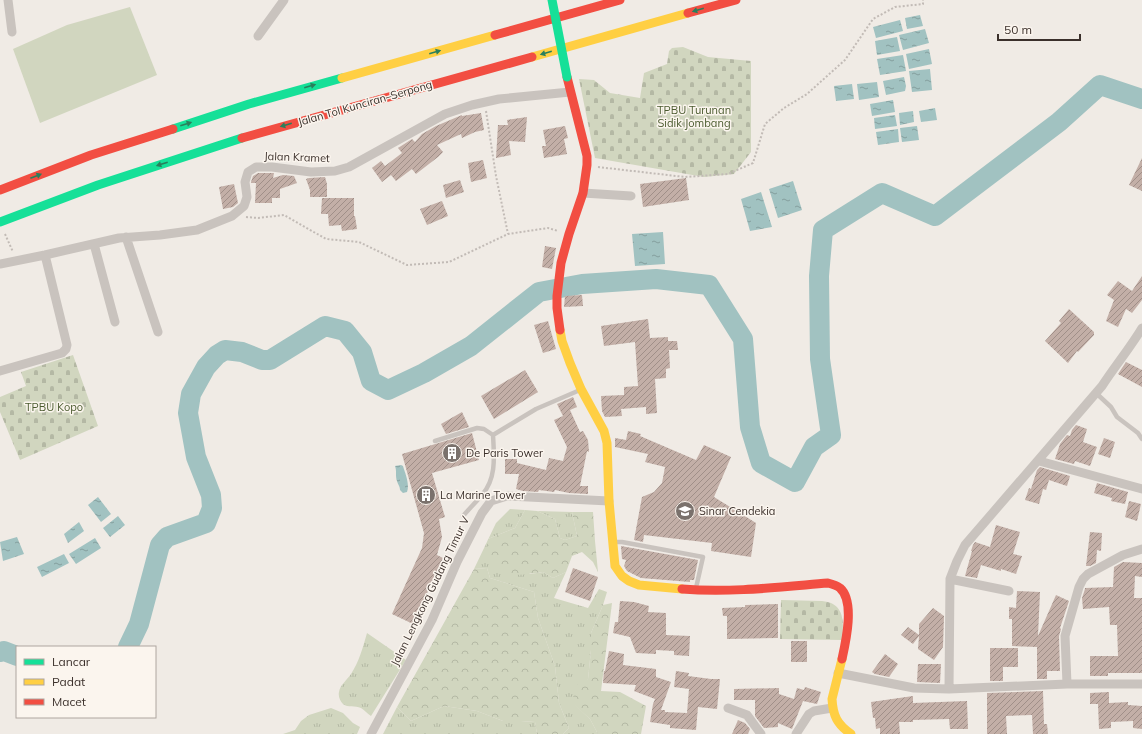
<svg xmlns="http://www.w3.org/2000/svg" width="1142" height="734" font-family="Mulish,sans-serif">
	<defs>
		<pattern id="grass-tufts" width="24" height="20" patternUnits="userSpaceOnUse"><rect width="24" height="20" fill="#d1d6bf"/><path d="M3 7l-1-3M5 7V3M7 7l1-3M15 17l-1-3M17 17v-4M19 17l1-3" fill="none" stroke="#b4b8a4"/></pattern>
		<pattern id="forest-crowns" width="20" height="18" patternUnits="userSpaceOnUse"><rect width="20" height="18" fill="#d1d6bf"/><path d="M2 6a3 3 0 1 1 6 0M12 15a3 3 0 1 1 6 0" fill="none" stroke="#b4b8a4"/></pattern>
		<pattern id="cemetery-stones" width="16" height="16" patternUnits="userSpaceOnUse"><rect width="16" height="16" fill="#d1d6bf"/><path d="M2 7V4a2 2 0 0 1 4 0v3zM10 15v-3a2 2 0 0 1 4 0v3z" fill="#b4b8a4"/></pattern>
		<pattern id="water-ripples" width="26" height="14" patternUnits="userSpaceOnUse"><rect width="26" height="14" fill="#a1c2c1"/><path d="M2 4q2-2 4 0t4 0M15 11q2-2 4 0t4 0" fill="none" stroke="#849e9d"/></pattern>
		<pattern id="building-hatch" width="6" height="6" patternUnits="userSpaceOnUse"><rect width="6" height="6" fill="#c3afa7"/><path d="M-1 1l2-2M0 6l6-6M5 7l2-2" fill="none" stroke="#a08f88"/></pattern>
	</defs>
	<rect width="100%" height="100%" fill="#f0ebe5"/>
	<path fill="url(#grass-tufts)" d="M510 509 525 510 515 528 488 539 530 574 543 572 553 578 566 572 554 598 588 608 599 589 607 592 603 605 591 633V650L588 679 573 703 590 719 598 734H563L569 728 559 703 555 666 538 618 534 592 490 578 487 568 474 569 496 523Z
		M537 511 572 512 577 536 565 540 560 538 555 519Z
		M367 633 406 660 371 716C368 714 364 710 361 708 355 705 348 708 343 704 340 701 338 696 339 692 340 685 347 680 351 674 359 662 363 647 367 633Z
		M444 706 477 711 503 721H521L535 722 537 734H383L397 707 411 721Z
		M331 708 343 713 353 723 360 727 357 734H283L295 730 301 721 309 715Z"/>
	<path fill="url(#forest-crowns)" d="M525 510 537 511 555 519 560 538 565 540 577 536 572 512H593L595 541 598 572 593 562 582 552 572 556 566 572 553 578 543 572C535 573 512 577 505 573 498 569 492 561 487 555L488 539 515 528Z
		M487 568 490 578 534 592 538 618 555 666 559 703 569 728 563 734H537L535 722 521 721H503L477 711 444 706 411 721 397 707 474 569Z
		M612 603 601 691 620 692 646 706 641 734H598L590 719 572 703 576 685 588 679 591 650V633L603 605Z"/>
	<path fill="url(#cemetery-stones)" d="M683 47 708 57 751 61V152L734 174 704 177 595 158 579 79 594 80 610 93 640 98 644 73 667 64 669 51 672 48Z
		M73 355 98 426 20 460 0 412V397L26 386 21 372Z
		M781 600 822 601C845 603 844 622 842 640L780 639Z"/>
	<path fill="#d1d6bf" d="M130 7 157 75 40 123 13 49 67 25Z"/>
	<path fill="url(#water-ripples)" d="M920 15 923 26 907 29 905 18Z
		M900 20 903 31 876 38 873 27Z
		M925 29 929 43 903 50 899 35Z
		M897 37 900 51 877 55 875 41Z
		M929 49 932 64 909 69 906 54Z
		M903 55 906 71 880 75 877 59Z
		M930 69 932 90 912 92 909 71Z
		M904 77 906 86 905 91 886 95 883 81Z
		M877 82 879 97 859 100 857 84Z
		M852 84 854 99 836 101 834 86Z
		M893 100 895 112 872 116 870 104Z
		M935 108 937 120 921 122 919 111Z
		M913 111 914 122 900 125 899 113Z
		M895 115 897 126 875 129 874 118Z
		M917 126 919 140 902 142 900 128Z
		M898 129 899 142 878 145 876 132Z
		M793 181 802 210 778 218 769 189Z
		M761 192 772 227 750 231 741 199Z
		M663 232 665 264 635 266 632 234Z
		M401 465 403 466C405 473 410 484 407 492L403 493 400 490C400 486 398 485 397 481 395 476 397 471 395 466Z
		M98 497 111 514 101 522 88 505Z
		M118 516 125 525 110 537 103 528Z
		M79 522 84 531 68 543 64 534Z
		M17 537 24 554 3 561 0 542Z
		M95 538 101 548 76 564 69 554Z
		M64 554 69 563 42 577 37 567Z"/>
	<g fill="none" stroke-linecap="round" stroke-linejoin="round">
		<path stroke="#a1c2c1" stroke-width="20" d="M128 647 139 624 160 545 167 537 206 523 212 508 211 495 196 457 188 413 191 394 206 367 217 355 225 350 242 352 262 360H270L325 326 345 331 362 352 371 381 388 390 424 373 471 346 539 292 582 284 656 279 709 285 743 339 750 427 761 463 795 482 814 447 831 435 820 359 819 276 823 230 882 193 935 216 1059 122 1100 85 1142 99
			M0 652 4 651 17 656"/>
	</g>
	<path fill="url(#building-hatch)" d="M481 113 484 130 475 132 462 138 461 134 437 145 443 152 438 157 416 174 412 169 396 181 391 175 382 182 372 168 381 161 385 166 402 153 398 148 412 139 415 142 422 134 436 126 462 115V116Z
		M527 117 525 142 509 141 511 155 496 158 498 125H508L507 120Z
		M565 126 568 138 564 139 567 154 544 158 542 146H546L543 130Z
		M1142 158V191L1129 185Z
		M483 160 487 178 471 182 468 163Z
		M258 173H274L273 178 283 175 294 176 297 183 280 189V198H272V203H255L256 183H251V182L253 176Z
		M325 177 327 184V197H310V190L306 179 309 178Z
		M686 178 689 200 643 207 640 184Z
		M460 180 464 192 446 198 443 185Z
		M234 184 238 203 233 207 223 209 219 187Z
		M322 198H354V216H355L357 229 342 231 341 225 329 226 328 214H321Z
		M442 201 448 216 427 225 420 209Z
		M545 246 556 248 552 269 542 267Z
		M1142 276V300L1132 313 1126 309 1118 327 1106 321 1114 300 1107 295 1118 281 1132 291Z
		M582 295 583 306 564 307 565 296Z
		M1069 309 1094 332V335L1078 352 1077 351 1068 363 1045 341 1061 323 1059 321Z
		M648 319 650 338 668 337V341H677L678 350H669L670 368 666 369V378L655 379 657 413 646 414V407L621 409 622 416 605 417 602 411 601 396 624 395V387L638 386 635 342 604 346 601 326Z
		M548 321 556 349 543 353 534 325Z
		M1126 362 1142 370V387L1118 374Z
		M525 370 538 392 494 419 481 396Z
		M573 397 577 407 570 410 580 432 583 431 588 440 589 452 587 451 580 486H588V494L569 493 555 490 554 492 539 490 538 492 523 491 516 489 519 474H505V459H517V463L546 470 549 458 563 461 567 447 554 420 563 416 557 404Z
		M462 412 469 427 446 434 441 424Z
		M1076 425 1087 429 1083 442 1097 447 1090 466 1075 461 1074 464 1055 459 1060 444 1067 435 1070 436 1072 430Z
		M628 431 641 434 640 436 696 460 704 445 731 457 714 497 756 523 751 557 711 551 712 543 644 535 643 542 634 540 642 497 654 492 662 483 665 467 645 462 648 454 615 447V438L626 440Z
		M472 433 479 460 432 473 445 517 439 519 442 537 437 555 443 558 413 624 392 614 422 548 424 533 402 454Z
		M1104 438 1115 442 1110 458 1098 454Z
		M1040 467 1070 476 1067 486 1049 480 1046 490 1043 489 1039 504 1025 500 1029 488 1031 489 1037 470Z
		M1097 483 1128 492 1125 504 1111 501 1112 498 1094 493Z
		M1129 501 1141 504 1137 521 1125 517Z
		M996 525 1020 532 1013 554 1022 556 1016 574 1001 569V571L981 565 977 578 965 576 972 551H971L973 545 975 542 990 547Z
		M1090 532 1102 533 1101 551 1097 550 1096 563 1090 566H1086Z
		M621 546 698 560 694 580H690V582L641 578 627 571 624 566 626 560 622 559Z
		M1123 562 1142 563V577L1135 576 1134 598H1142V673H1108V676H1090V656H1118L1117 625H1110L1109 607 1083 609 1082 598 1085 589V588L1113 587 1114 567Z
		M573 568 598 577 590 601 565 592Z
		M1017 591 1040 592 1038 636 1056 595 1069 601 1060 628 1061 629 1059 636 1060 671H1047V679H1037V647L1012 646V619H1009V607L1016 608Z
		M620 601 634 602 649 606 648 612 666 613V635L690 636 689 656 674 655V651L656 650V654L636 653 630 637 613 633 615 622H618Z
		M778 604V638L727 639V616H723L722 608 745 607V605Z
		M933 608 944 616 943 647 934 660 918 649 919 636 913 644 901 635 908 627 919 635V624Z
		M791 641H807V662H791Z
		M990 648H1018V667H1003V681H990Z
		M609 651 624 654 623 665 656 669V677L671 682 661 710H665V712L687 713 689 689 674 687 676 671 689 673 688 676 711 679H720L717 709 698 707 696 730 670 728V725L650 722 653 704 655 699 634 691 636 685 603 683 604 671H605Z
		M885 654 898 664 889 677 875 674 872 672Z
		M918 664H941L940 683 917 682Z
		M805 687 821 692 817 704 803 701 792 729 778 723V727L764 728 755 716V700H734V689L779 688V694L794 699 797 688 804 690Z
		M1043 691 1044 724H1047L1048 734H1033L1032 715 1006 716 1007 734H987V693Z
		M1109 692V703L1128 702V705L1142 706V729L1133 728V721L1111 722V728L1099 729 1098 704H1090V693Z
		M913 696V703L967 701 968 729H950L949 719 913 720V722H899L900 734H880V728L876 729 875 718H873L871 702Z
		M738 720 745 723 750 729 748 734H732Z"/>
	<g fill="none" stroke-linecap="round" stroke-linejoin="round">
		<path stroke="#c2bbb6" stroke-width="2" stroke-dasharray="2 2" stroke-linecap="butt" d="M486 111 496 176 508 234
			M598 167 685 177 728 174 753 163 765 124 784 108 807 94 845 60 873 19 895 7 923 4V0
			M246 217 258 218 284 215 326 239 359 242 407 265 449 262 508 234 548 228 558 231
			M5 234 13 252"/>
		<path stroke="#c9c3be" stroke-width="4.5" d="M1096 393 1111 407 1117 417 1138 433 1142 439
			M435 441 477 428 484 429 493 435
			M463 516C469 509 476 502 482 495 497 478 494 455 493 435L536 409 580 390
			M614 542H622L703 557 696 588"/>
		<path stroke="#c9c3be" stroke-width="9" d="M8 0 12 32
			M258 36 284 0
			M583 193 631 196
			M126 237 158 332
			M94 244 115 322
			M0 264 45 255 119 238 160 235 197 230 232 216 244 206 247 197 245 182 248 172 256 167H272L311 172 335 171 349 167 445 114 472 105 499 99 570 92
			M0 371 62 353 66 349 67 345 45 255
			M1039 461 1142 489
			M950 579 1009 591
			M838 673 914 688 949 689 1067 684H1142
			M1067 684 1065 636 1079 587 1083 579 1088 574 1123 555 1142 549
			M949 689 950 579 957 561 965 545 1102 386C1115 366 1130 348 1142 328
			M728 708 747 715 761 734
			M371 734 432 620 457 562 482 513 491 501 507 496 609 501
			M796 734 809 714 814 711 832 708"/>
		<path stroke="#16e098" stroke-width="9" d="M173 129 249 104 342 78
			M0 222 98 185 242 138"/>
		<path stroke="#ffcf43" stroke-width="9" d="M532 57 688 13
			M342 78 495 35
			M560 330 562 341 570 363 581 389 604 431 607 443 609 501 615 566 622 576 629 581 639 585 682 589
			M842 659 832 699C833 716 837 724 851 734"/>
		<path stroke="#f24e42" stroke-width="9" d="M688 13 736 0
			M495 35 620 0
			M242 138 532 57
			M0 190 91 155 173 129
			M560 330 557 308V296L561 263 569 234 583 193 587 165V156L567 77
			M682 589C730 593 780 587 828 583 832 584 836 585 840 588 855 601 846 641 842 659"/>
		<path stroke="#16e098" stroke-width="9" d="M552 0 567 77"/>
	</g>
	<defs><path id="oneway-solid" d="M-6-.8H1V-3.2L6.5 0L1 3.2V.8H-6Z"/></defs>
	<g fill="#2a7f5c">
		<use href="#oneway-solid" transform="translate(698 10) rotate(164)"/>
		<use href="#oneway-solid" transform="translate(435 52) rotate(-16)"/>
		<use href="#oneway-solid" transform="translate(546 53) rotate(164)"/>
		<use href="#oneway-solid" transform="translate(310 86) rotate(-16)"/>
		<use href="#oneway-solid" transform="translate(186 124) rotate(-18)"/>
		<use href="#oneway-solid" transform="translate(286 125) rotate(164)"/>
		<use href="#oneway-solid" transform="translate(162 164) rotate(162)"/>
		<use href="#oneway-solid" transform="translate(36 176) rotate(-21)"/>
	</g>
	<defs>
		<g id="building-disc" transform="scale(1)"><circle r="9.5" fill="#7a716c" stroke="#fbf5ee"/><path d="M-4-6H4V6H1V3H-1V6H-4ZM-2.5-4.3h1.7v1.8h-1.7ZM.8-4.3h1.7v1.8H.8ZM-2.5-1h1.7V.8h-1.7ZM.8-1h1.7V.8H.8Z" fill="#fff"/></g>
		<g id="school-disc" transform="scale(1)"><circle r="9.5" fill="#7a716c" stroke="#fbf5ee"/><path d="M0-5L7-2L0 1L-7-2ZM-4 1L0 2.5L4 1V4Q0 6-4 4Z" fill="#fff"/></g>
	</defs>
	<g fill-rule="evenodd">
		<use href="#building-disc" x="452" y="453"/>
		<use href="#building-disc" x="426" y="495"/>
		<use href="#school-disc" x="685" y="511"/>
	</g>
	<g text-anchor="middle" dominant-baseline="central" stroke-width="3" stroke-linejoin="round" paint-order="stroke">
		<g font-size="11" fill="#3b302b" stroke="#fbf5ee">
			<text transform="translate(365 103) rotate(-16)">Jalan Tol Kunciran–Serpong</text>
			<text transform="translate(297 157) rotate(2)">Jalan Kramet</text>
			<text transform="translate(430 591) rotate(-64)">Jalan Lengkong Gudang Timur V</text>
		</g>
		<g font-size="11" fill="#4a5a2e" stroke="#fbf5ee">
			<text x="694" y="110">TPBU Turunan<tspan x="694" dy="13">Sidik Jombang</tspan></text>
			<text x="54" y="407">TPBU Kopo</text>
		</g>
		<g font-size="11" fill="#3b302b" stroke="#fbf5ee" text-anchor="start">
			<text x="466" y="453">De Paris Tower</text>
			<text x="440" y="495">La Marine Tower</text>
			<text x="699" y="511">Sinar Cendekia</text>
		</g>
	</g>
	<rect x="16" y="646" width="140" height="72" fill="#fbf5ee" stroke="#aea6a0"/>
	<rect x="24" y="659" width="20" height="6" fill="#16e098" stroke="#aea6a0"/>
	<text x="52" y="666" font-size="12" fill="#3b302b">Lancar</text>
	<rect x="24" y="679" width="20" height="6" fill="#ffcf43" stroke="#aea6a0"/>
	<text x="52" y="686" font-size="12" fill="#3b302b">Padat</text>
	<rect x="24" y="699" width="20" height="6" fill="#f24e42" stroke="#aea6a0"/>
	<text x="52" y="706" font-size="12" fill="#3b302b">Macet</text>
	<path d="M998 34v6h82v-6" fill="none" stroke="#3b302b" stroke-width="2"/>
	<text x="1004" y="34" font-size="12" fill="#3b302b" stroke="#fbf5ee" stroke-width="3" paint-order="stroke">50 m</text>
</svg>
